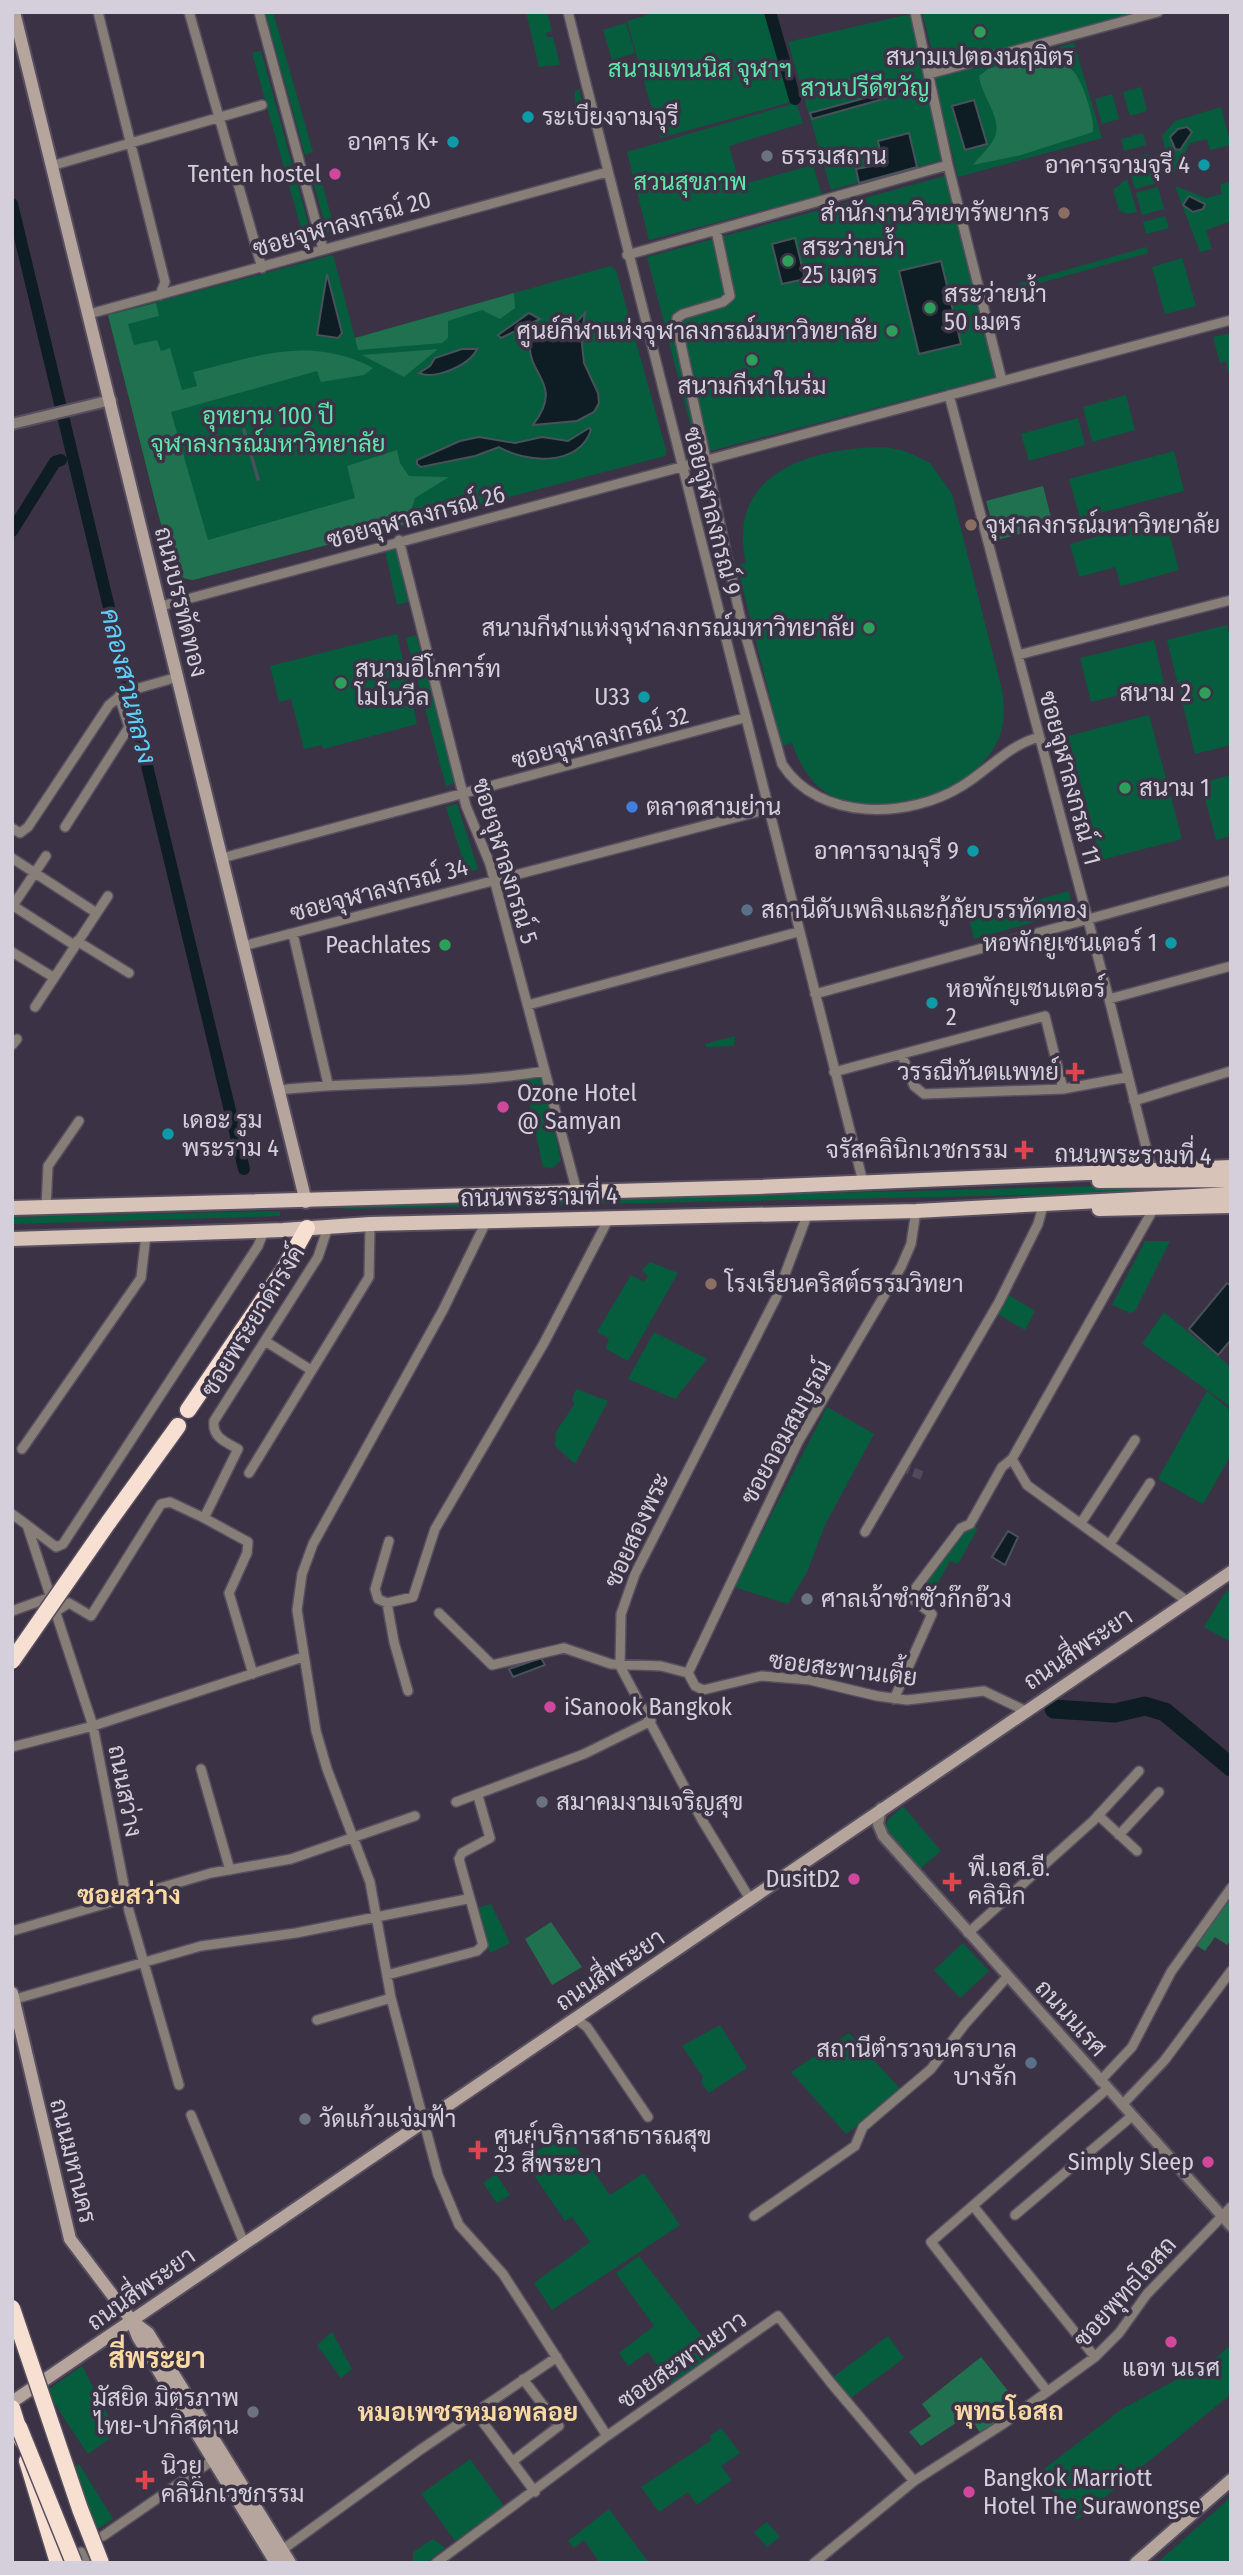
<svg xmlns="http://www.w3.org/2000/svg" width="1243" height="2575" font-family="'Fira Sans Condensed',Sarabun,sans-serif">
	<rect width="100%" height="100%" fill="#3b3345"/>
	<path fill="#055d3e" d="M265 12H273L313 152 305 155Z
		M526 12H547L552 31 546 33 547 37H553L560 65 539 67Z
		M657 12H766L791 102 660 138 627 21Z
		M922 12H1141L936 67Z
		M910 14 943 160 831 190 788 42Z
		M626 23 635 53 612 60 603 30Z
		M1074 43 1102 138 958 177 934 78Z
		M261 51 312 237 304 239 252 53Z
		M1141 87 1147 111 1130 116 1123 92Z
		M579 89 587 120 585 121C574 114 574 103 575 91Z
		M1112 94 1119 119 1102 124 1095 99Z
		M796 103 803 123 729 146 740 185 813 165 822 195 649 240 627 152Z
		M1221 107 1231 145 1210 150 1207 139 1190 143 1172 176 1162 136 1175 121Z
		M1143 133 1146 145 1124 151 1121 139Z
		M1148 154 1157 183 1135 189 1126 160Z
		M319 172 335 230 327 232 311 174Z
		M945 176 995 377 698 454 647 257Z
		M1127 179 1137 212 1127 214 1119 210 1113 190Z
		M1231 181V221L1206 230 1212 249 1200 252 1175 186 1206 198 1222 194 1220 185Z
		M1158 187 1164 209 1142 215 1136 193Z
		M1165 216 1169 228 1146 234 1143 222Z
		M1147 247 1148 253 1018 289 1017 284Z
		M333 255 355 338 610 266 616 270 666 450 665 456 193 580 182 578 172 568 108 315Z
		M1182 258 1196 306 1165 314 1152 267Z
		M1231 333V382L1226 361 1220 363 1213 337Z
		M1126 395 1135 430 1092 442 1083 407Z
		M1078 418 1085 445 1029 461 1021 434Z
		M884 447 905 451 930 463 952 494 1002 690C1005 707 1005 725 997 742 973 793 889 821 838 799 813 788 801 768 792 743L782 746 737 565 746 563C725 472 812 448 884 447Z
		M1174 451 1184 491 1080 518 1069 479Z
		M1165 518 1179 570 1121 586 1115 567 1079 577 1070 544Z
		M396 548 408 602 397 605 385 551Z
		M1227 625 1231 642V745L1195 754 1167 640Z
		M397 634 417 724 323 749 322 745 304 749 291 699 279 702 270 666Z
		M416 635 456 783 446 786 406 638Z
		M1154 640 1164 684 1091 702 1080 658Z
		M1149 715 1182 839 1101 860 1068 736Z
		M1231 775V836L1216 840 1201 783Z
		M457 804 478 869 467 873 446 807Z
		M1069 891 1071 902 1066 913 974 939 969 919Z
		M735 1036 734 1046 706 1047 705 1044Z
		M541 1074 561 1160 553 1168 543 1167 524 1078Z
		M1231 1183V1191L345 1209V1205Z
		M280 1211V1216L12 1224V1217Z
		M1145 1241H1170L1135 1311 1130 1313 1112 1305Z
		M650 1262 678 1273 628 1361 606 1349 609 1338 597 1332 631 1275 644 1282 648 1276 642 1270Z
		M1007 1294 1035 1311 1025 1330 996 1313Z
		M1164 1312 1231 1367V1407L1142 1344Z
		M654 1332 707 1359 675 1399 628 1379Z
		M576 1389 608 1401 575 1464 555 1446 556 1432 575 1403 572 1400Z
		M1207 1391 1231 1411V1455L1203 1504 1158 1479Z
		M827 1407 874 1434 825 1525 807 1572 788 1604 734 1587Z
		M975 1525 977 1530 958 1564 950 1561 929 1599 926 1602 915 1596 965 1530Z
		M1231 1587V1642L1204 1627 1222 1597Z
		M903 1806 941 1851 920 1869 886 1828 887 1821Z
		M491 1904 510 1943 490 1953 474 1909Z
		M963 1943 989 1971 960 1998 934 1970Z
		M720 2025 747 2068 709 2093 701 2082 703 2077 682 2046Z
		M849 2033 903 2092 846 2134 791 2072Z
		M566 2134 610 2195 644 2173 680 2225 552 2310 534 2283 590 2242 572 2217 565 2221 523 2159Z
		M496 2174 510 2195 497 2203 483 2183Z
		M639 2256 716 2354 672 2385 648 2352 628 2366 619 2353 654 2326 616 2273Z
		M332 2332 352 2369 341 2378 317 2345Z
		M888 2336 904 2358 848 2400 832 2378Z
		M1231 2345V2394L1077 2520 1039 2473 1122 2409 1213 2360Z
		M82 2366 117 2433 88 2454 46 2391Z
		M721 2428 740 2453 721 2466 732 2480 697 2505 688 2492 659 2512 641 2487 712 2440 710 2436Z
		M470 2459 504 2506 455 2541 421 2494Z
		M79 2464 113 2519 95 2531 70 2471Z
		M1231 2497V2563H1158L1166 2555Z
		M609 2509 649 2563H600L584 2540 574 2548 568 2541Z
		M767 2522 780 2537 767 2547 754 2532Z
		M433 2539 445 2548 426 2563H413V2552Z"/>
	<path fill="#20714f" d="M1029 57C1069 57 1078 69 1089 106 1091 116 1094 122 1093 132L1021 155 973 165C979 157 989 148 994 139 1004 119 981 96 979 76L988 69Z
		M514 293 515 308 500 319 482 310 448 321V338L442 343 358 350 355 338Z
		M156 303 159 316 128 324 134 345 157 340 161 351 170 348 182 390 197 386 193 372C257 356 311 335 373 368L364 375 321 382 317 371 171 412 208 540 355 498 347 466 397 450 400 463 409 476 449 477 415 498 407 524 193 580 182 578 172 568 108 315Z
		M438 349 404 377 362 355Z
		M1043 486 1053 525 997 540 986 501Z
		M1231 1895V1940L1227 1945 1215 1937 1205 1951 1196 1945Z
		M551 1922 582 1967 552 1985 525 1939Z
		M981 2357 1020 2406 981 2434 968 2415 921 2446 909 2432 931 2416 922 2404Z"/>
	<path fill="#0e1d23" stroke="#49525a" stroke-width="2" d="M913 85 915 90 812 119 810 113Z
		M974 100 987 144 965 150 952 106Z
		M1187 127 1192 132 1180 150 1175 149 1170 137 1178 129Z
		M909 133 917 167 859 183 856 169 883 164 878 141Z
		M1189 196 1205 204 1203 209 1193 212 1183 205Z
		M795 238 805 279 782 284 772 244Z
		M941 261 961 344 919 354 899 271Z
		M327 274 342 333 338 338 317 335Z
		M529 313 540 319 501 338 498 335Z
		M585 313 581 335 584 363 598 393 599 403 594 412 577 421 533 425C565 383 527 376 530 343L554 326H573Z
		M462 349H477C470 365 435 380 419 373L430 366 435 358Z
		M589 428 591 430C578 467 526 463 499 447L475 456 421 467 417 464V460L460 441 479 437 515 443 542 437 568 441Z
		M1227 1283 1231 1286V1340L1218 1355 1189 1329Z
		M1008 1531 1018 1537 1005 1565 992 1557Z
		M541 1658 545 1665 513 1677 509 1669Z"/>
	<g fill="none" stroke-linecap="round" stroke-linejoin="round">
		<path stroke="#49525a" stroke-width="3.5" d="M244 430 258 479"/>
		<path stroke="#0e1d23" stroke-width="12" d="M770 12 795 99
			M12 204 244 1169
			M12 531 55 462 61 460"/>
		<path stroke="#0e1d23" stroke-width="19" d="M1054 1709 1115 1713 1145 1706 1165 1712 1231 1767"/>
		<path stroke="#524a5c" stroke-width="9" stroke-dasharray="9 4.5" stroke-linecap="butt" d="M901 1467 923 1476"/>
		<g stroke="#574f60" stroke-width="12">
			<path id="minor" d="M98 12 165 282 160 295
				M189 12 262 268
				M259 12 323 249
				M568 12 863 1182
				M915 12 948 165 1002 381
				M929 74 1158 12
				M51 166 262 105
				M716 230 730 296 723 302 683 314 677 318V326L740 616 782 764C819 822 909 819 962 786 990 769 1007 746 1039 737
				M627 255 948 165
				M89 314 607 172
				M949 395 1109 999 1152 1171
				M399 540 466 806 490 864 577 1192
				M161 606 1231 320
				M1018 655 1231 600
				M65 827 129 727 119 696
				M12 828 20 833 28 827 109 705 125 692 178 677
				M12 858 95 912
				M222 858 744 718
				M12 905 74 945
				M12 907 46 856
				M293 934 328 1084
				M77 941 129 973
				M243 946 768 809
				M12 952 53 977
				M815 994 1231 880
				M1109 999 1231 966
				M528 1005 798 932
				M35 1007 108 896
				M12 1045 17 1039
				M902 1055 914 1086 924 1094 1063 1089 1128 1077
				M834 1072 1045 1016 1063 1089
				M278 1090C367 1080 456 1086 545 1071
				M1134 1101 1231 1071
				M46 1208 48 1166 79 1121
				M486 1222 443 1310 313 1544 302 1574 297 1610 316 1731 327 1769 370 1882 391 1998 438 2175 459 2225 503 2274 607 2436
				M265 1341 311 1370
				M22 1449 141 1278 146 1235
				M1012 1459 1027 1485 1187 1601
				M249 1473 369 1277 370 1224
				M12 1514 27 1525 93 1726 129 1911 179 2085
				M1081 1523 1135 1440
				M27 1525 56 1547 63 1544 258 1246 264 1231
				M865 1532 999 1302 1038 1224 1043 1206
				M389 1541 375 1589 378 1599 387 1603 413 1597 435 1529 544 1343 609 1218
				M1110 1544 1150 1483
				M387 1603 394 1642 408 1691
				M12 1611 51 1597
				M55 1612 69 1603 91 1616 161 1504 170 1502 204 1518
				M439 1613 492 1665 564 1648 611 1664 661 1666 688 1673 695 1686 703 1690 761 1676 810 1680 877 1696 907 1700 984 1691 1024 1710
				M688 1673 798 1442 901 1267 911 1244 916 1211
				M253 1674 229 1593 247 1553 248 1542 204 1518 238 1449C225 1442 212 1437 214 1421L318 1257 328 1227
				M894 1699 932 1614 912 1599 911 1594 961 1528 970 1524 1002 1467 1012 1459 1154 1208
				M12 1747 93 1726 303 1657
				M201 1769 230 1870
				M456 1802 584 1754 651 1721
				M1098 1815 1137 1851
				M1119 1835 1159 1792
				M750 1899 702 1820 620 1666 621 1614 635 1574 776 1298 808 1213
				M12 1931 211 1873 291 1859 415 1816
				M968 1933 1093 1821 1139 1771
				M387 1975 477 1951 483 1945 459 1859 462 1853 490 1838 478 1796
				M12 2000 201 1946 296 1933 467 1899
				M576 2019 587 2027 648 2117
				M317 2020 391 1998
				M1100 2081 1132 2047 1171 1972 1231 1888
				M1122 2105 1164 2061 1231 1971
				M191 2115 244 2243
				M974 2207 1095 2357
				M1015 2215 1132 2116
				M754 2216 855 2146 863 2127 931 2069 965 2024 1007 1977
				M1047 2391 931 2242 1107 2089
				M476 2413 535 2492
				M513 2461 559 2426 523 2379
				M103 2536 213 2460
				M282 2550 420 2450 557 2357
				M81 2552 86 2563
				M436 2563 607 2436 778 2316 831 2383 914 2481
				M814 2563 914 2481 1003 2424 1095 2357 1119 2333 1147 2294 1231 2207"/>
		</g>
		<g stroke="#574f60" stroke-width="14">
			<path id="tertiary" d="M12 424 111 400
				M881 1808 878 1824 883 1836 1231 2226"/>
		</g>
		<g stroke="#574f60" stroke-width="16">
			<path id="secondary" d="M14 12 306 1202
				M12 1993 70 2239 132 2321 148 2333 290 2563
				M132 2322 138 2337 276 2563
				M12 2402 1231 1572
				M1136 2563 1231 2480"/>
		</g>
		<g stroke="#574f60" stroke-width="18">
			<path id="primary" d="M1099 1181 1231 1180
				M12 1208 758 1187 1231 1167
				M1099 1209 1231 1206
				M12 1239 283 1230 370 1224 916 1211 1231 1194"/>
		</g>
		<g stroke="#574f60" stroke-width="19">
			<path id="motorway" d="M188 1410 284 1269 307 1228
				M108 1523 178 1426
				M12 2408 22 2440
				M27 2461 58 2563"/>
		</g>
		<use href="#minor" stroke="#877e78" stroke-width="9"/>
		<use href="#tertiary" stroke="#877e78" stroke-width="10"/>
		<use href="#secondary" stroke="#b5a59c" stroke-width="12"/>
		<use href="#primary" stroke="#d8c3b8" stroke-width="14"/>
		<use href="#motorway" stroke="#f7dfd1" stroke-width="16"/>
		<g stroke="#574f60" stroke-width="19" stroke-linecap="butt">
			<path id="motorway-bridge" d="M12 1661 108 1523
				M12 2308 80 2509 101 2563
				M19 2427 74 2563"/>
		</g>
		<use href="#motorway-bridge" stroke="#f7dfd1" stroke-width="16"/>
	</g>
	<g fill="#2e9e5b" stroke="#3b3345" stroke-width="2.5">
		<circle cx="980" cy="32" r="7"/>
		<circle cx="788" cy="261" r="7"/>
		<circle cx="930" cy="308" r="7"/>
		<circle cx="892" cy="331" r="7"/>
		<circle cx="752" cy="360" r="7"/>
		<circle cx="869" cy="628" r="7"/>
		<circle cx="341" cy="683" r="7"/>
		<circle cx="1205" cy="693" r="7"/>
		<circle cx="1125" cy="788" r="7"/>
		<circle cx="445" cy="945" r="7"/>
	</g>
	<g fill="#0f9aa8" stroke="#3b3345" stroke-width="2.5">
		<circle cx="528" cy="117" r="7"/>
		<circle cx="453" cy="142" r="7"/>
		<circle cx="1204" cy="165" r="7"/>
		<circle cx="644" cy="697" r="7"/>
		<circle cx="973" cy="851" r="7"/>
		<circle cx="1171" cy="943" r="7"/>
		<circle cx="932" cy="1003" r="7"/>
		<circle cx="168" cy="1134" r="7"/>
	</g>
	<g fill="#6b7280" stroke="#3b3345" stroke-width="2.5">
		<circle cx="767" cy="156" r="7"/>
		<circle cx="807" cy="1599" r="7"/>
		<circle cx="542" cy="1802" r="7"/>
		<circle cx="305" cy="2119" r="7"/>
		<circle cx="253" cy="2412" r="7"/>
	</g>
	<g fill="#d1479c" stroke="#3b3345" stroke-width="2.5">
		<circle cx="335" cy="174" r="7"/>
		<circle cx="503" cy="1107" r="7"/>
		<circle cx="550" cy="1707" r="7"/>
		<circle cx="854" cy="1879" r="7"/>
		<circle cx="1208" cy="2162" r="7"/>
		<circle cx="1171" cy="2342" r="7"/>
		<circle cx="969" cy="2492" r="7"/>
	</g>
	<g fill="#8d6e63" stroke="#3b3345" stroke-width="2.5">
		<circle cx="1064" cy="213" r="7"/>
		<circle cx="971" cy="525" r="7"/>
		<circle cx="711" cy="1284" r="7"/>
	</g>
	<circle fill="#3f7fe0" stroke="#3b3345" stroke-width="2.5" cx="632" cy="807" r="7"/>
	<g fill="#5c6f8a" stroke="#3b3345" stroke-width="2.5">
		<circle cx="747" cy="910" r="7"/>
		<circle cx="1031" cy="2063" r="7"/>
	</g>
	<g fill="#e0444e" stroke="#3b3345" stroke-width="2.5">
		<path d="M1071.5 1061.5h7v7h7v7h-7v7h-7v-7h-7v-7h7z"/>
		<path d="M1020.5 1139.5h7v7h7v7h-7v7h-7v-7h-7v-7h7z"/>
		<path d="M948.5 1871.5h7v7h7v7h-7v7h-7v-7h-7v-7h7z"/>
		<path d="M474.5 2139.5h7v7h7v7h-7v7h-7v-7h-7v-7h7z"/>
		<path d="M141.5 2469.5h7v7h7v7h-7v7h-7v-7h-7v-7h7z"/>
	</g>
	<g text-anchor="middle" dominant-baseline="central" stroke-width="7" stroke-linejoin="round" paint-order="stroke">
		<g font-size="24" fill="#d4cfdb" stroke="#3b3345" text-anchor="start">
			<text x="980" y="57" text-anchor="middle">สนามเปตองนฤมิตร</text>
			<text x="542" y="117">ระเบียงจามจุรี</text>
			<text x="439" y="142" text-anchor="end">อาคาร K+</text>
			<text x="781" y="156">ธรรมสถาน</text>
			<text x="1190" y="165" text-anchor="end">อาคารจามจุรี 4</text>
			<text x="321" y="174" text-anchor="end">Tenten hostel</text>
			<text x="1050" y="213" text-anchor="end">สำนักงานวิทยทรัพยากร</text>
			<text x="802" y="247">สระว่ายน้ำ<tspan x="802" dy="28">25 เมตร</tspan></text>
			<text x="944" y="294">สระว่ายน้ำ<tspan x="944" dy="28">50 เมตร</tspan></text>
			<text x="878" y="331" text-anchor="end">ศูนย์กีฬาแห่งจุฬาลงกรณ์มหาวิทยาลัย</text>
			<text x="752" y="386" text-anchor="middle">สนามกีฬาในร่ม</text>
			<text x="985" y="525">จุฬาลงกรณ์มหาวิทยาลัย</text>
			<text x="855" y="628" text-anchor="end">สนามกีฬาแห่งจุฬาลงกรณ์มหาวิทยาลัย</text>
			<text x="355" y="669">สนามอีโกคาร์ท<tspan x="355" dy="28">โมโนวีล</tspan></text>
			<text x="1191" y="693" text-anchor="end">สนาม 2</text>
			<text x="630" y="697" text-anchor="end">U33</text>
			<text x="1139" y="788">สนาม 1</text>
			<text x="646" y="807">ตลาดสามย่าน</text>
			<text x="959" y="851" text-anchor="end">อาคารจามจุรี 9</text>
			<text x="761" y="910">สถานีดับเพลิงและกู้ภัยบรรทัดทอง</text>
			<text x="1157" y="943" text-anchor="end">หอพักยูเซนเตอร์ 1</text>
			<text x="431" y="945" text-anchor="end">Peachlates</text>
			<text x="946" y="989">หอพักยูเซนเตอร์<tspan x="946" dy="28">2</tspan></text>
			<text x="1059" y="1072" text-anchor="end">วรรณีทันตแพทย์</text>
			<text x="517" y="1093">Ozone Hotel<tspan x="517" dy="28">@ Samyan</tspan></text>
			<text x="182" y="1120">เดอะ รูม<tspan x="182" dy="28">พระราม 4</tspan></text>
			<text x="1008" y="1150" text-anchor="end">จรัสคลินิกเวชกรรม</text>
			<text x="725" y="1284">โรงเรียนคริสต์ธรรมวิทยา</text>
			<text x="821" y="1599">ศาลเจ้าซำซัวก๊กอ๊วง</text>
			<text x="564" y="1707">iSanook Bangkok</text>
			<text x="556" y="1802">สมาคมงามเจริญสุข</text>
			<text x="968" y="1868">พี.เอส.อี.<tspan x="968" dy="28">คลินิก</tspan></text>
			<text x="840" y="1879" text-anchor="end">DusitD2</text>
			<text x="1017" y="2049" text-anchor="end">สถานีตำรวจนครบาล<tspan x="1017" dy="28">บางรัก</tspan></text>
			<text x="319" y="2119">วัดแก้วแจ่มฟ้า</text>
			<text x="494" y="2136">ศูนย์บริการสาธารณสุข<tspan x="494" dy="28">23 สี่พระยา</tspan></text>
			<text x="1194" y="2162" text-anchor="end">Simply Sleep</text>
			<text x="1171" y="2368" text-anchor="middle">แอท นเรศ</text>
			<text x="239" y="2398" text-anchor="end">มัสยิด มิตรภาพ<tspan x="239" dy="28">ไทย-ปากิสตาน</tspan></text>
			<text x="161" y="2466">นิวยู<tspan x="161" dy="28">คลินิกเวชกรรม</tspan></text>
			<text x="983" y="2478">Bangkok Marriott<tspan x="983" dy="28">Hotel The Surawongse</tspan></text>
		</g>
		<g font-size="24" fill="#5ee7ab" stroke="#3b3345">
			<text x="700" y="69">สนามเทนนิส จุฬาฯ</text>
			<text x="865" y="88">สวนปรีดีขวัญ</text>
			<text x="690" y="182">สวนสุขภาพ</text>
			<text x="268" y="416">อุทยาน 100 ปี<tspan x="268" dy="28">จุฬาลงกรณ์มหาวิทยาลัย</tspan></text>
		</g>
		<g font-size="24" fill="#d4cfdb" stroke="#3b3345">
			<text transform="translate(342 224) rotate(-16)">ซอยจุฬาลงกรณ์ 20</text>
			<text transform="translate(712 511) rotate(76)">ซอยจุฬาลงกรณ์ 9</text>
			<text transform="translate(416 517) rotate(-15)">ซอยจุฬาลงกรณ์ 26</text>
			<text transform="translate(181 602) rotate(76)">ถนนบรรทัดทอง</text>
			<text transform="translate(600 738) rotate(-15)">ซอยจุฬาลงกรณ์ 32</text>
			<text transform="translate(1070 778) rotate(75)">ซอยจุฬาลงกรณ์ 11</text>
			<text transform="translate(505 861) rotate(73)">ซอยจุฬาลงกรณ์ 5</text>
			<text transform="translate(379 890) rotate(-15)">ซอยจุฬาลงกรณ์ 34</text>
			<text transform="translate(1133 1155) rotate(1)">ถนนพระรามที่ 4</text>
			<text transform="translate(539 1197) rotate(-1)">ถนนพระรามที่ 4</text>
			<text transform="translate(253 1321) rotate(-58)">ซอยพระยาดำรงค์</text>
			<text transform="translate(786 1432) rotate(-61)">ซอยจอมสมบูรณ์</text>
			<text transform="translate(637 1530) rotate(-65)">ซอยสองพระ</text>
			<text transform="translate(1078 1649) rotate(-34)">ถนนสี่พระยา</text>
			<text transform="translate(843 1669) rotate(7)">ซอยสะพานเตี้ย</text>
			<text transform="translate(125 1791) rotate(79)">ถนนสว่าง</text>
			<text transform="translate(610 1970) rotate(-34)">ถนนสี่พระยา</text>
			<text transform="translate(1071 2018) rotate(48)">ถนนนเรศ</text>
			<text transform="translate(73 2161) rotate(76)">ถนนมหานคร</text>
			<text transform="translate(141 2289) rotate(-35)">ถนนสี่พระยา</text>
			<text transform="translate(1125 2292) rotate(-48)">ซอยพุทธโอสถ</text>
			<text transform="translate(682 2360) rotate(-35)">ซอยสะพานยาว</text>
		</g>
		<g font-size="26" font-style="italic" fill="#5ed1fa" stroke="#3b3345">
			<text transform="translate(128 686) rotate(76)">คลองสวนหลวง</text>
		</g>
		<g font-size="26" font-weight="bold" fill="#fad9a2" stroke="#3b3345">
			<text x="129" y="1895">ซอยสว่าง</text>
			<text x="1009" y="2411">พุทธโอสถ</text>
			<text x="468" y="2412">หมอเพชรหมอพลอย</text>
		</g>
		<g font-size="28" font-weight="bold" fill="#fad9a2" stroke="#3b3345">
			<text x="157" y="2358">สี่พระยา</text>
		</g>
	</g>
	<rect width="1243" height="2575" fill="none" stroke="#d4cfdb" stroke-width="28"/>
</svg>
